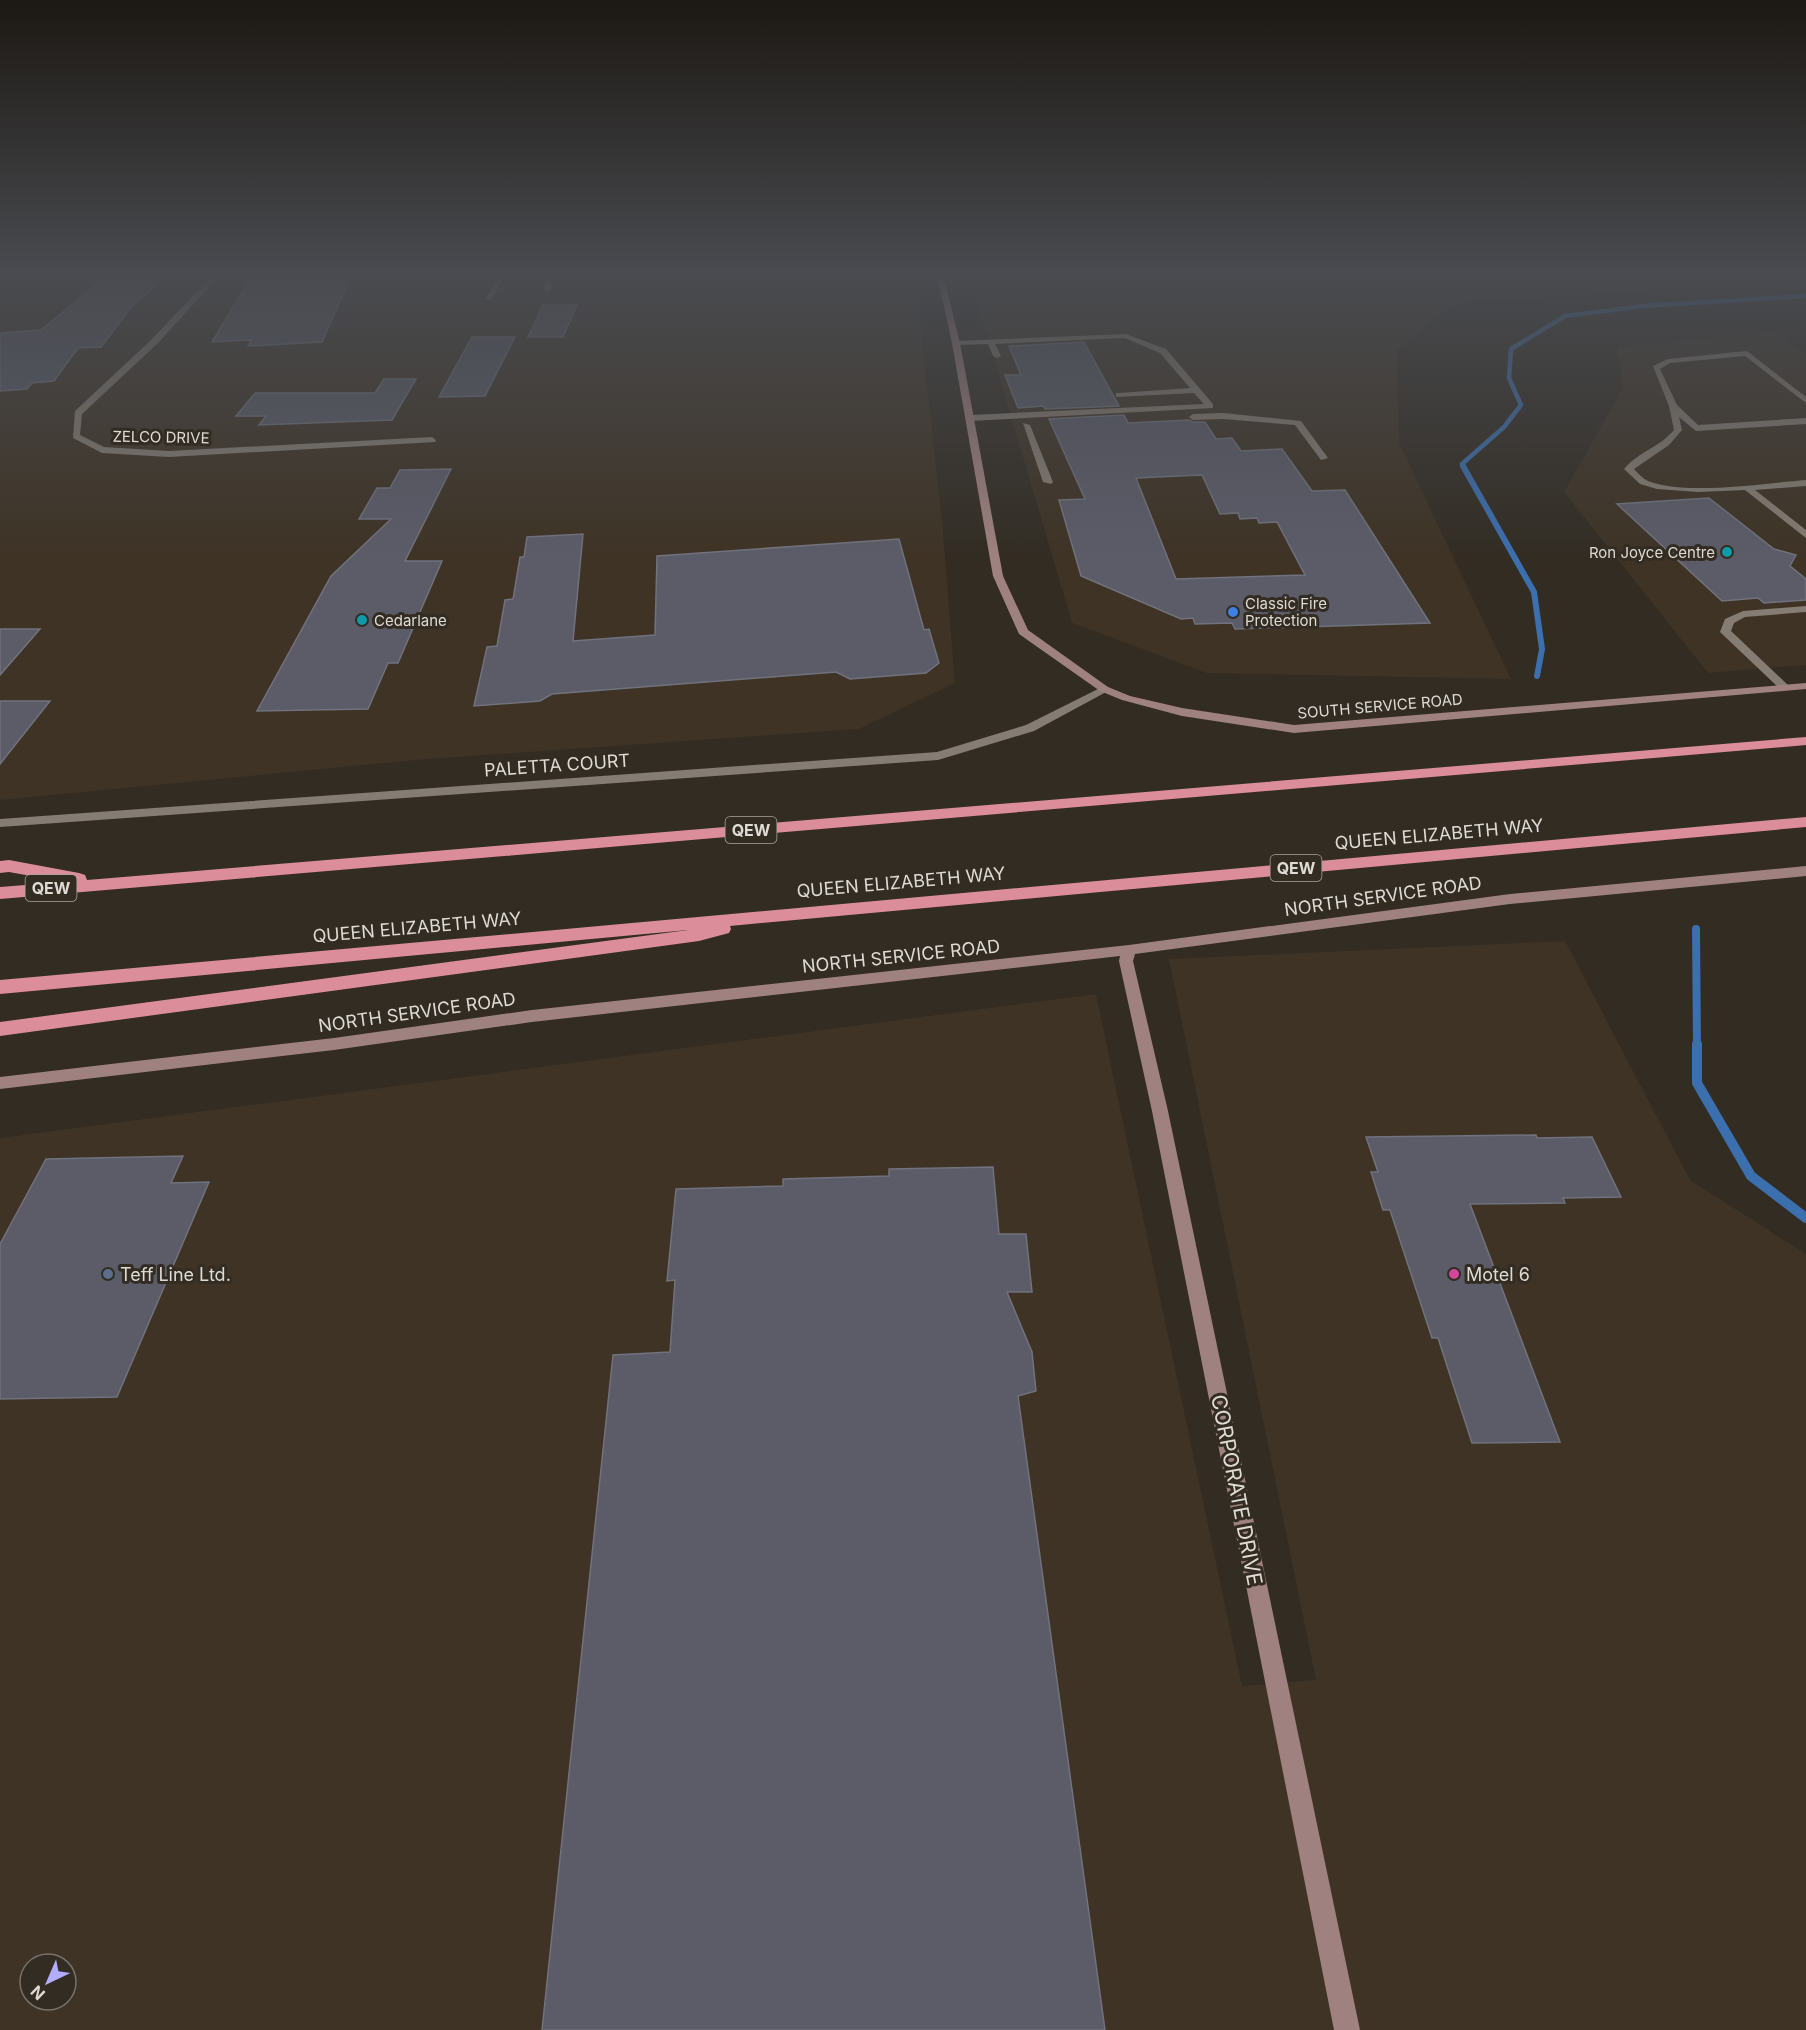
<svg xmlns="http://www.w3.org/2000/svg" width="1806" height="2030" font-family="Inter,sans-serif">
	<rect width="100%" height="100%" fill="#322c23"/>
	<path fill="#3e3325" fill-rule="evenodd" d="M0 274H915L943 532 955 683 859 729 427 759 0 800Z
		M969 274H1806V280L1455 303 1397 350 1399 443 1511 679 1207 673 1072 623Z
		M1774 332 1806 355V665L1708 673 1564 492 1623 388 1617 347Z
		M1565 941 1690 1180 1806 1254V2030H0V1138L1096 994 1242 1686 1316 1680 1169 959ZM30 1964H66V2000H30Z"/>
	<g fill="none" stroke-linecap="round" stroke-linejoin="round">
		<path stroke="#3b6fae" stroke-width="4.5" d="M1464 467 1462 464 1504 427 1521 405 1509 378 1511 349 1565 316 1643 306 1806 296"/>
		<path stroke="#3b6fae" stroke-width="6" d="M1463 466 1534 592 1542 649 1537 676"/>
		<path stroke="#3b6fae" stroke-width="8" d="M1696 929 1697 1046"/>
		<path stroke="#3b6fae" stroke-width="10" d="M1697 1044V1083L1751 1176 1806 1218"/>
	</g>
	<path fill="#5b5c68" stroke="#70727d" stroke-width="1.5" fill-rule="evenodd" d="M253 274H352L322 342 248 346 251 340 212 342Z
		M99 282H160L132 306 101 347 78 348 54 381 32 383 27 389 0 391V333L41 330Z
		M543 305H577L563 337H528Z
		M472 337H515L485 396 439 397Z
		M1084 342 1119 406 1045 409 1043 406 1018 408 1005 375H1021L1009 346Z
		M384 379H416L392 420 259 425 266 416H236L255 393H375Z
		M1124 415 1128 423 1189 420 1193 422H1205L1216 439 1232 438 1241 451 1282 449 1312 491 1345 490 1430 623 1235 629 1232 623 1195 624 1193 618 1181 619 1081 576 1059 500 1085 499 1049 419ZM1202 475 1220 514 1238 513 1240 519 1257 518 1259 523 1277 522 1305 575 1176 579 1136 478Z
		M451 469 405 561H442L398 663H388L368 709 257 711 331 576 391 519H359L377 488H390L400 470Z
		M1709 498 1774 549 1796 555 1790 566 1806 579V600L1764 603 1758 598 1722 601 1617 504Z
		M583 534 573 641 655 635 657 556 899 539 924 630 929 629 939 663 926 673 850 679 836 672 552 694 540 701 474 706 487 647 497 646 505 600 513 599 520 557H524L527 537Z
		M0 629H40L0 675Z
		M0 701H50L0 764Z
		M1536 1135 1537 1138 1592 1137 1621 1197 1563 1198 1565 1203 1470 1204 1560 1442 1472 1443 1438 1338H1432L1390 1210H1383L1371 1172H1378L1366 1137Z
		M183 1156 171 1183 209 1182 117 1397 0 1399V1244L46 1159Z
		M993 1167 999 1234H1026L1032 1292H1007L1032 1352 1036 1391 1018 1396 1105 2030H542L613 1355 670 1352 675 1280 667 1281 676 1189 783 1186V1179L889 1176V1169Z"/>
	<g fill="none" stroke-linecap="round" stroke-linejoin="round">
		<path fill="#857d73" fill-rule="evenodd" d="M500 274H506L491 300H485Z
			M547 274H553L551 290 547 292 543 290Z
			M1126 334 1166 349 1213 404V408L970 421 966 418 970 415 1204 404 1194 393 1116 397V393H1119L1190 388 1160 353 1125 338 995 344 1001 356 997 358 993 356 988 344 956 345 952 343 956 341Z
			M1747 351 1806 397V403L1745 356 1670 363 1660 369 1677 405 1698 425 1806 418V424L1696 431 1679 417 1682 430 1669 445 1634 469C1638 473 1642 478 1648 481 1685 496 1765 483 1806 480V486L1755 490 1806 530V538L1745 490 1698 492 1657 489 1640 484 1624 469C1638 452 1660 447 1674 430L1669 406 1653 366 1668 359Z
			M1223 413 1301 421 1328 458 1321 460 1295 425 1223 419 1193 420 1189 417 1193 414Z
			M1023 423 1030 425 1053 482 1051 484 1043 482Z
			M1806 606V612L1745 617 1734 623 1731 631 1789 686V690H1781L1720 632 1725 619 1743 611Z"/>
		<path fill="#857d73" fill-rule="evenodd" d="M214 274H221L157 344 82 414 80 435 104 447 169 451 432 437 436 440 435 442 169 457 102 453 73 438 75 411 151 340Z
			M1104 686 1108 687V691L1034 731 938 760 0 827V819L937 752 1026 725Z"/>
		<path fill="#9f827f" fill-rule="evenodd" d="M937 274H943L960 343 1003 576 1028 630 1108 687 1130 696 1182 708 1294 725 1806 683V689L1294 733 1182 716 1122 700 1100 691 1019 634 993 576 952 343Z
			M1806 866V876L1510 904 1135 954 1133 961 1168 1111 1360 2030H1334L1152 1111 1119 961 1120 956 532 1022 334 1050 0 1089V1077L334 1038 532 1010 1129 945 1510 894Z"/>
		<path fill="#db8e9a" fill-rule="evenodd" d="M1806 737V745L0 899V887L64 882 9 872 0 873V861L9 860 79 873 85 875 87 880Z
			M1806 817V827L730 926 731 929 729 933 699 941 0 1036V1022L688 930 0 994V980Z"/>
	</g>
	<linearGradient id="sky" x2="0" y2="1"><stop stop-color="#1c1813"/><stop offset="0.49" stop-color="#494b50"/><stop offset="1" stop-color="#494b50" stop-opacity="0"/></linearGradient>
	<rect width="1806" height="558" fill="url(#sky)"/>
	<g fill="#0f9aa8" stroke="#322c23" stroke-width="2">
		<circle cx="1727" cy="552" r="6"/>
		<circle cx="362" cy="620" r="6"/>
	</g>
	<circle fill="#3f7fe0" stroke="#322c23" stroke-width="2" cx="1233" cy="612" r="6"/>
	<circle fill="#5c6f8a" stroke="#322c23" stroke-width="2" cx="108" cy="1274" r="6"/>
	<circle fill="#d1479c" stroke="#322c23" stroke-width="2" cx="1454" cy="1274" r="6"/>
	<g text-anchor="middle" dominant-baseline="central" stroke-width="6" stroke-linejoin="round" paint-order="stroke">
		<g font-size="15" fill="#dedad4" stroke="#322c23">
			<text transform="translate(161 437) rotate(1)">ZELCO DRIVE</text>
			<text transform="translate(1380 706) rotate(-5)">SOUTH SERVICE ROAD</text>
		</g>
		<g font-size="15" fill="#dedad4" stroke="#322c23" text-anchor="start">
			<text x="1715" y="552" text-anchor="end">Ron Joyce Centre</text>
			<text x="1245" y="603">Classic Fire<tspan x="1245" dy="17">Protection</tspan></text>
			<text x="374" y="620">Cedarlane</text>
		</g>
		<g fill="#322c23" stroke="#aaa69f" stroke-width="1.5">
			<rect x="725.5" y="817" width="51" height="26" rx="4.5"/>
			<rect x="1270.5" y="855" width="51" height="26" rx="4.5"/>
			<rect x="25.5" y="875" width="51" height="26" rx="4.5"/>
		</g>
		<g font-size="16" font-weight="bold" fill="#dedad4">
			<text x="751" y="830">QEW</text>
			<text x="1296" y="868">QEW</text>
			<text x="51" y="888">QEW</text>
		</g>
		<g font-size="18" fill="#dedad4" stroke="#322c23">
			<text transform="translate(557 765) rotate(-4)">PALETTA COURT</text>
			<text transform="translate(1439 834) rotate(-5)">QUEEN ELIZABETH WAY</text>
			<text transform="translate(901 882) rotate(-5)">QUEEN ELIZABETH WAY</text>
			<text transform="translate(1383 896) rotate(-8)">NORTH SERVICE ROAD</text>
			<text transform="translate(417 927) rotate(-5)">QUEEN ELIZABETH WAY</text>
			<text transform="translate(901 956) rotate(-6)">NORTH SERVICE ROAD</text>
			<text transform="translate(417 1012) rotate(-8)">NORTH SERVICE ROAD</text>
		</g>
		<g font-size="18" fill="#dedad4" stroke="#322c23" text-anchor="start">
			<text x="120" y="1274">Teff Line Ltd.</text>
			<text x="1466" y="1274">Motel 6</text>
		</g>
		<g font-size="21" fill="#dedad4" stroke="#322c23">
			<text transform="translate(1237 1490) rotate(79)">CORPORATE DRIVE</text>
		</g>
	</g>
	<g transform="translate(48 1982) rotate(224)"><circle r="28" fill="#322c23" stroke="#77726a" stroke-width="1.5"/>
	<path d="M0-4.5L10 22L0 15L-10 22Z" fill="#b1adfa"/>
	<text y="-9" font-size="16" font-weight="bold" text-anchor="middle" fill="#dedad4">N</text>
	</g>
</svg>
